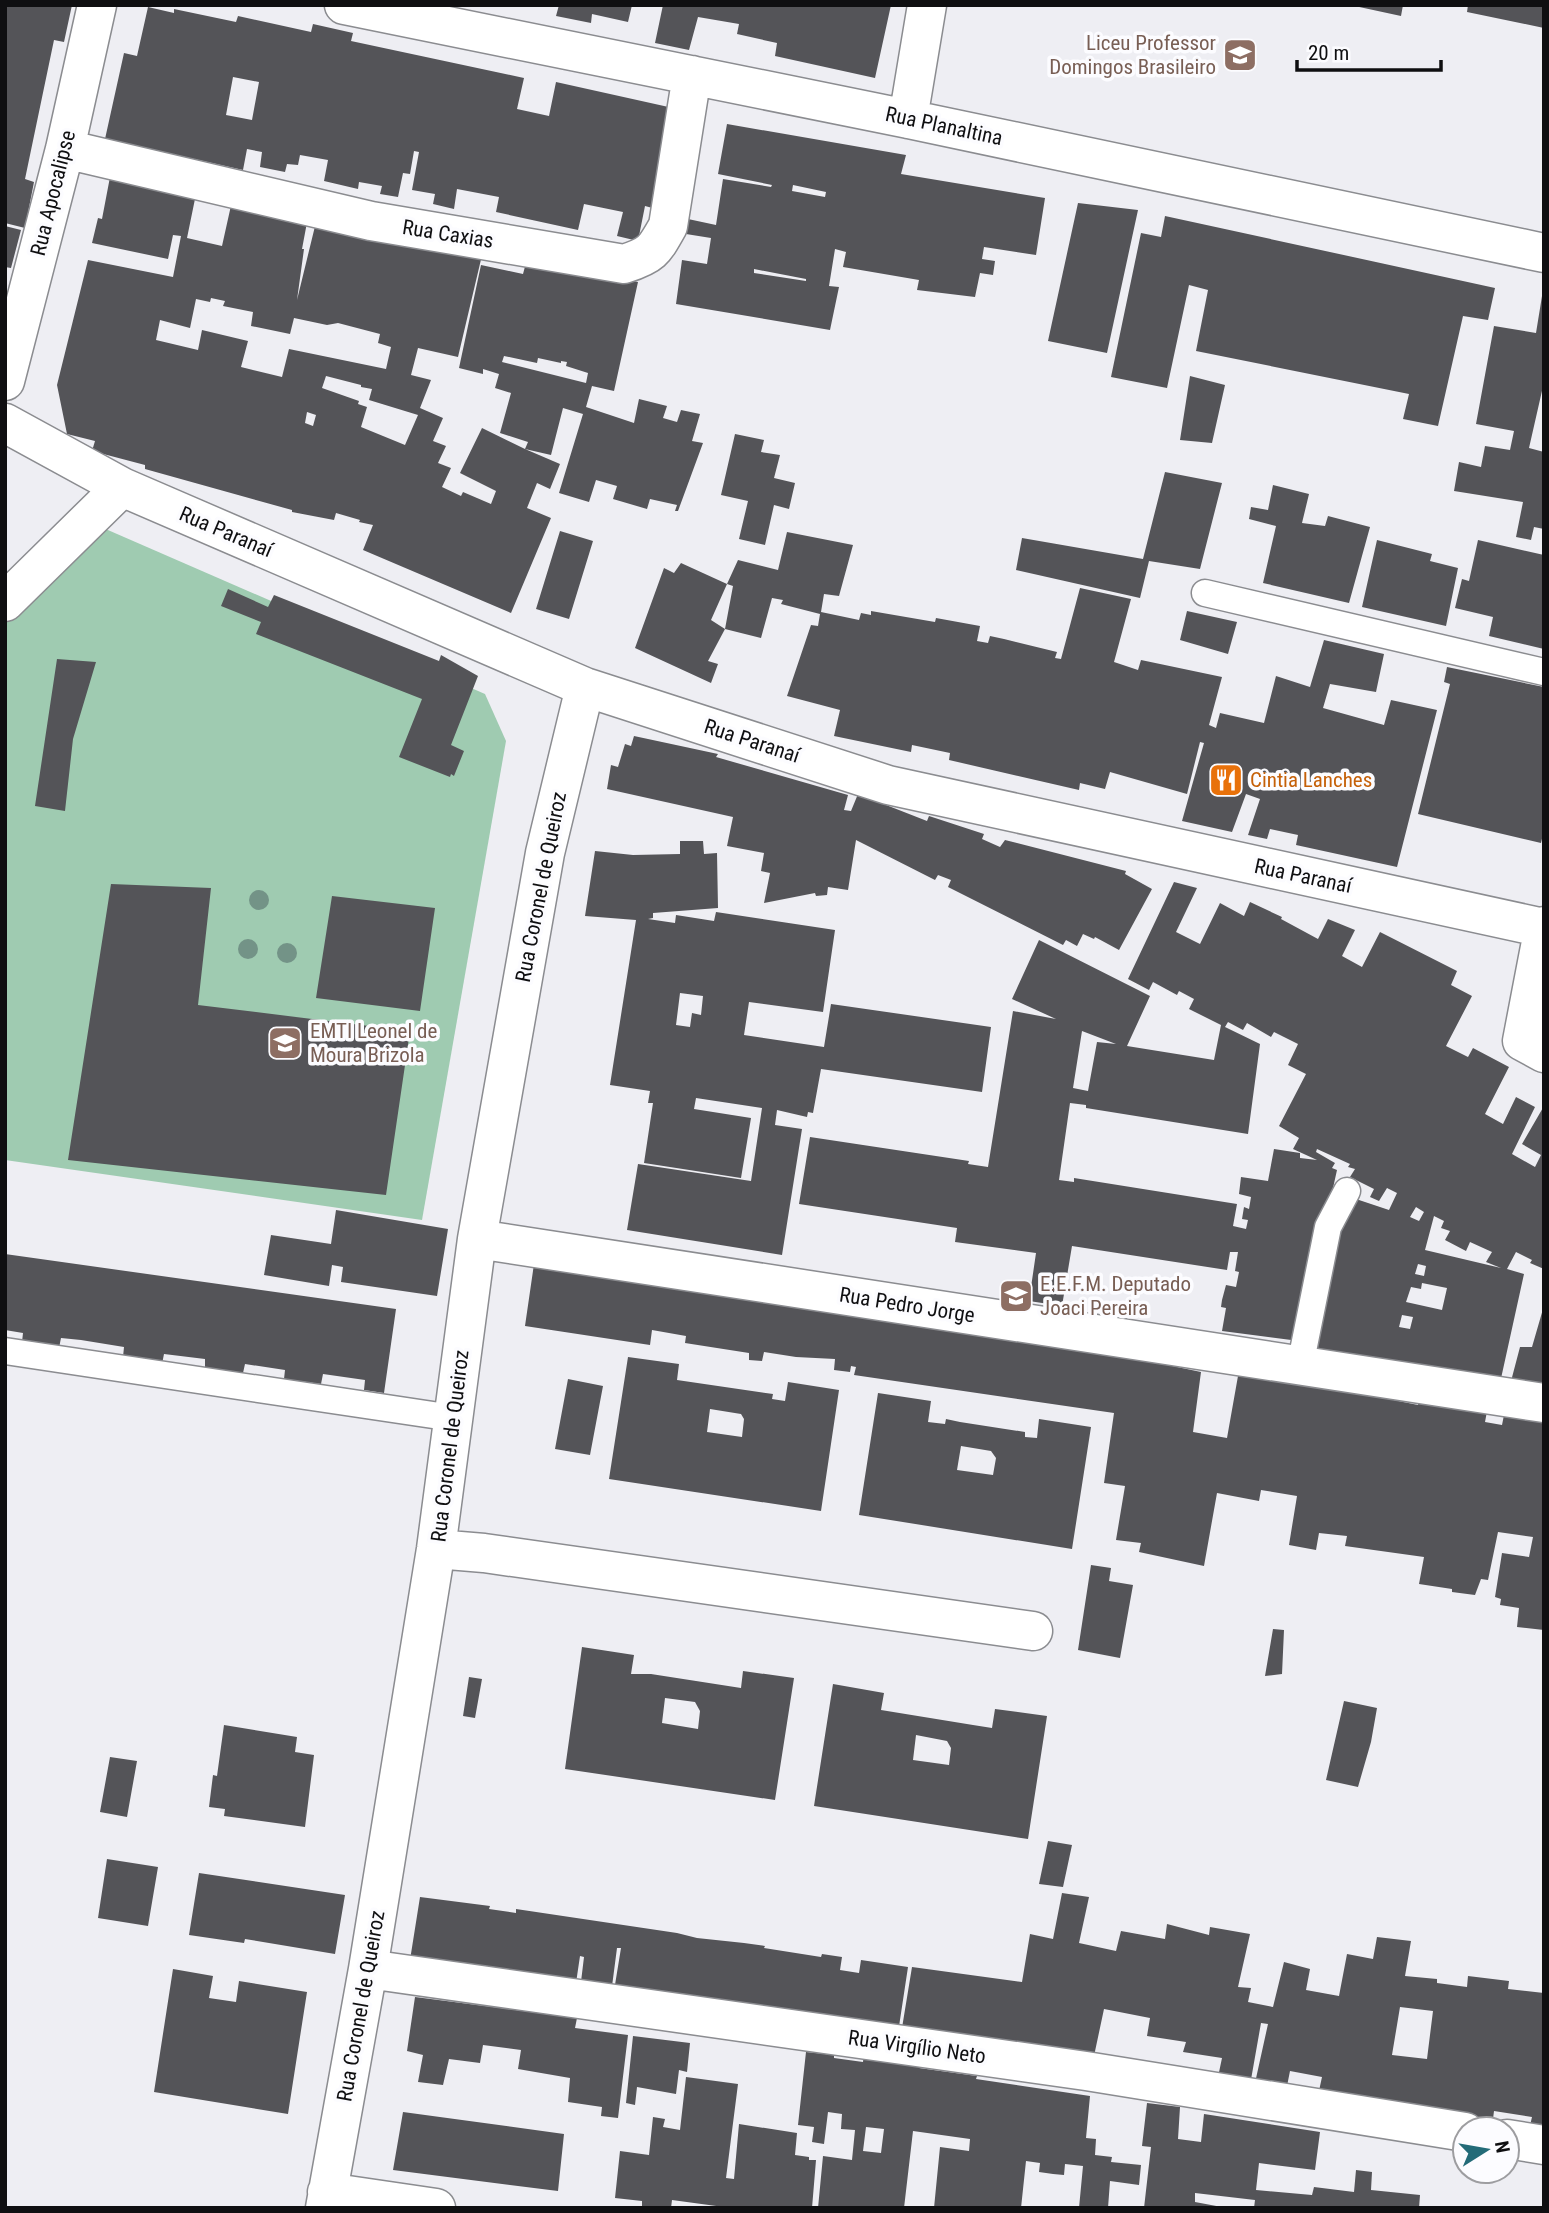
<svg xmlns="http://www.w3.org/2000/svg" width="1549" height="2213" font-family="'Roboto Condensed',sans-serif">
	<rect width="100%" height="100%" fill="#eeeef3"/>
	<path fill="#9fcbb1" d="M101 527 485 694 506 741 422 1220 5 1160V623Z"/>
	<path fill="#545458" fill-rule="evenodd" d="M5 5H72L64 42 54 40 25 179 34 182 25 228 5 223Z
		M559 5H632L628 22 592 14 591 23 556 16Z
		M663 5H891L875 78 775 56 777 43 737 34 739 24 698 17 689 50 655 43Z
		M1350 5H1403L1401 16Z
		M1468 5H1544V28L1467 12Z
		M148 7 174 13V9L236 22 238 16 311 32 313 24 353 33 351 41 524 78 517 109 549 116 556 82 682 110 660 210 645 206 638 241 617 236 623 212 584 204 578 230 496 212 499 197 457 189 454 209 433 204 435 194 412 190 419 152 414 151 410 174 403 173 398 197 380 194 382 186 359 182 358 189 324 181 328 160 300 155 298 165 287 164 285 172 260 167 262 152 247 149 243 170 105 139 124 53 137 56ZM233 77 259 82 252 120 226 115Z
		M727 124 906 155 901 174 1045 198 1036 255 984 247 982 259 995 261 993 275 980 273 975 297 917 290 919 280 843 267 846 252 835 249 829 286 839 287 830 330 676 304 682 260 707 264 711 238 686 234 688 219 716 225 723 179 771 187 772 185 718 174ZM793 185 826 192 825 197 792 191ZM754 269 806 279V281L754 273Z
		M110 177 196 194 187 238 222 246 232 201 308 217 302 249H304L297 300 317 218 483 251 458 357 418 348 411 375 431 380 420 408 443 418 433 441 446 446 438 463 451 468 442 487 461 496 463 492 491 504 496 491 460 473 482 428 525 449 528 442 500 433 511 393 495 388 499 374 483 369V374L459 368 481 265 523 274 527 259 638 282 614 391 592 386 586 407 634 423 639 399 667 406 663 418 677 422 681 410 700 414 692 441 703 443 678 511H675L677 505 650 499 647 509 613 499 617 486 596 480 589 502 559 493 583 414 563 408 551 455 525 449 560 464 550 489 537 483 527 508 551 518 511 613 363 550 373 525 359 522 360 520 336 513 334 520 292 512V510L145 469V465L92 451 95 441 67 434 57 385 88 260 173 277 181 236 173 235 168 259 92 243 98 218 102 219ZM211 298 225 301 223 306 253 312 251 326 290 334 294 318 327 325 338 323 380 334 378 343 391 347 386 369 289 349 282 377 241 367 248 341 202 330 198 350 156 340 160 320 190 328 196 299 210 302ZM504 356 537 363 538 358 561 363V361L567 362 566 366 588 373 586 383 502 362ZM326 376 361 385V387L372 389 369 400 418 415 405 445 361 427 367 407 358 404 359 401 322 388ZM307 412 316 415 313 426 305 423Z
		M1078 203 1138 210 1107 353 1048 341Z
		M1165 216 1495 288 1488 320 1463 316 1438 426 1403 419 1409 394 1196 351 1208 290 1189 285 1167 388 1111 377 1141 233 1161 237Z
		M5 226 21 230 11 268 5 267Z
		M1542 296 1544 382 1529 448 1544 452V529L1534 527 1531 540 1516 537 1523 502 1454 491 1459 462 1481 467 1485 446 1510 450 1514 431 1476 424 1494 326 1536 333Z
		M1190 376 1225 385 1212 443 1180 440Z
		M735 434 764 440 761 452 780 455 774 478 795 483 789 509 774 505 765 545 739 539 748 501 721 495Z
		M1165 472 1222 483 1200 569 1149 561 1140 598 1016 570 1022 538 1143 559Z
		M1273 485 1309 494 1302 523 1325 526 1328 516 1370 527 1349 603 1263 583 1276 526 1249 519 1251 507 1268 510Z
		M560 531 593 541 569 619 536 609Z
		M787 532 853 545 839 596 824 594 821 612 859 620 861 613 871 615V611L935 622 936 618 980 626 977 641 988 643 990 636 1004 639 1057 652 1055 658 1061 659 1080 588 1131 599 1114 662 1138 670 1141 660 1222 677 1209 725 1216 728 1220 713 1264 723 1276 676 1310 687 1324 640 1384 654 1376 692 1330 684 1323 708 1384 725 1391 700 1437 710 1397 867 1296 845 1298 835 1270 829 1267 839 1248 835 1260 799 1246 794 1232 832 1182 821 1204 743 1200 742 1187 794 1110 772 1105 789 1080 783 1079 790 949 760 950 753 912 745 911 752 834 736 840 710 787 696 811 625 818 626 820 614 781 604 783 600 772 598 761 638 725 629 733 586 727 584 738 560 778 570Z
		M1377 540 1432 554 1430 561 1458 568 1446 626 1362 607Z
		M1478 540 1544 555V649L1489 636 1493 617 1455 608 1462 579 1469 581Z
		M681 563 727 584 711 620 725 629 708 661 718 664 711 683 635 648 664 568 674 573Z
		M228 589 268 607 274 595 439 661 441 655 478 676 451 745 464 751 454 776 451 774 450 777 399 757 422 699 256 634 261 622 221 606Z
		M1187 611 1237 622 1228 654 1180 640Z
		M57 659 96 662 73 739 65 811 35 806Z
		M1447 667 1544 687V830L1541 843 1418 814 1450 684 1444 682Z
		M634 736 718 754 716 757 848 795 844 810 851 811 858 794 927 821 929 816 984 834 982 839 1000 847 1005 840 1126 871 1125 874 1152 889 1119 950 1095 937 1094 939 1083 934 1077 946 1066 940 1063 945 948 887 951 880 938 875 935 880 856 840 848 890 828 887 827 895 816 896 815 893 764 903 770 873 761 871 764 853 727 846 733 817 607 789 611 765 618 767 625 744 631 746Z
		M680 841H703L704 854 717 853 718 908 653 913V918L648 919 675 923 676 915 714 921 716 912 835 930 823 1012 749 1002 744 1035 824 1047 831 1004 991 1027 982 1092 821 1069 813 1113 808 1112 807 1117 777 1110 775 1125 802 1129 782 1255 627 1230 638 1164 751 1181 762 1108 696 1098 694 1109 751 1118 741 1178 644 1163 653 1103H648L650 1091 610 1085 636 920 585 916 595 851 633 855 680 854ZM680 993 703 996 701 1015 692 1013 690 1027 676 1025Z
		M1174 882 1197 888 1176 932 1200 944 1220 903 1244 916 1250 902 1282 917 1281 919 1318 939 1328 919 1355 930 1342 956 1362 967 1380 932 1457 971 1451 985 1472 996 1446 1046 1468 1057 1473 1048 1509 1067 1485 1114 1503 1124 1516 1097 1535 1107 1512 1154 1535 1167 1541 1155 1522 1144 1544 1106V1269L1530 1263 1532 1260 1516 1252 1507 1269 1524 1274 1500 1383 1313 1349 1323 1284 1330 1286 1334 1257 1333 1227 1342 1229 1353 1198 1389 1210 1397 1193 1387 1188 1379 1201 1370 1197 1374 1189 1350 1177 1355 1169 1348 1167 1350 1164 1317 1149 1316 1152 1335 1163 1332 1168 1337 1170 1299 1341 1222 1331 1226 1308 1221 1307 1222 1300 1226 1285 1236 1287 1239 1272 1235 1271 1238 1252H1230L1227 1270 1072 1246 1062 1306 1029 1301 1036 1253 955 1242 957 1228 799 1204 810 1137 969 1161 968 1164 988 1167 1013 1011 1056 1019 1012 999 1039 940 1150 996 1127 1046 1214 1060 1221 1025 1189 1009 1194 999 1179 991 1177 995 1153 982 1149 990 1128 979ZM1228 1022 1243 1030 1247 1023 1271 1037 1274 1032 1298 1044 1288 1065 1306 1074 1279 1126 1299 1138 1293 1149 1317 1160 1300 1158V1153L1274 1149 1268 1181 1241 1177 1239 1194 1251 1197 1249 1209 1244 1207 1242 1219 1248 1220 1246 1229 1233 1226 1237 1204 1074 1178V1182L1059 1180 1070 1103 1086 1105V1108L1248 1134 1260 1044 1225 1027ZM1082 1031 1116 1044 1097 1042 1088 1091 1073 1088ZM1416 1207 1424 1212 1419 1221 1410 1217ZM1434 1216 1444 1221 1441 1228 1450 1231 1445 1240 1466 1251 1470 1242 1492 1252 1486 1262 1501 1268 1425 1250ZM1418 1264 1426 1266 1424 1276 1415 1274ZM1422 1283 1447 1288 1442 1310 1406 1302 1411 1287 1421 1289ZM1402 1315 1413 1317 1410 1329 1399 1327Z
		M111 884 211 888 198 1005 410 1031 386 1195 68 1160Z
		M332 896 435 908 420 1011 316 998Z
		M336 1210 448 1229 437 1296 341 1282 343 1267 332 1265 329 1286 264 1275 271 1235 331 1244Z
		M5 1254 396 1309 384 1393 364 1390 365 1380 323 1374 321 1384 284 1379 285 1370 245 1364 243 1373 205 1368V1359L164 1354 162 1364 123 1357 124 1347 81 1340 61 1338 59 1348 22 1342 23 1333 5 1330Z
		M534 1264 1144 1360 1201 1372 1193 1432 1227 1438 1238 1376 1374 1393V1396L1418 1405 1419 1399 1488 1406 1485 1422 1502 1425 1504 1415 1544 1417V1630L1517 1627 1519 1608 1500 1605 1501 1599 1495 1597 1502 1553 1529 1557 1533 1537 1498 1532 1488 1580 1481 1579 1475 1595 1452 1592V1589L1419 1584 1424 1557 1345 1546 1347 1536 1319 1533 1316 1550 1289 1545 1297 1496 1261 1490 1259 1501 1217 1493 1204 1566 1139 1552 1141 1543 1116 1540 1125 1486 1104 1483 1114 1413 854 1375 856 1367 851 1366 850 1372 834 1370 835 1359 796 1357 764 1352 762 1361 749 1360V1353L685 1343 686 1336 652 1330 650 1345 525 1326Z
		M1543 1309 1544 1390 1510 1385 1520 1347H1532Z
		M628 1357 679 1364 677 1380 773 1394 772 1399 785 1401 788 1382 839 1390 821 1511 609 1479ZM710 1409 741 1414 744 1419 742 1437 707 1432Z
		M568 1379 603 1386 590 1455 555 1449Z
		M878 1393 931 1401 928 1422 945 1424 946 1419 960 1422 1025 1432V1437L1037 1438 1039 1419 1091 1427 1072 1549 859 1515ZM961 1446 991 1451 996 1458 993 1475 957 1470Z
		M1091 1565 1111 1568 1109 1581 1133 1585 1120 1658 1078 1650Z
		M1273 1629 1284 1630 1282 1674 1265 1676Z
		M582 1647 634 1655 631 1674H651L741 1688 743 1671 794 1678 775 1800 565 1769ZM665 1698 695 1702 700 1711 698 1729 662 1723Z
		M469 1677 482 1679 475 1718 463 1716Z
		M833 1684 884 1693 881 1710 973 1725 992 1728 995 1709 1047 1716 1028 1839 814 1806ZM916 1735 947 1741 951 1748 949 1765 913 1760Z
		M1344 1701 1377 1708 1371 1742 1358 1787 1326 1780Z
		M224 1725 297 1737 295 1752 314 1755 305 1827 224 1816 225 1809 209 1807 213 1775 217 1776Z
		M110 1757 137 1761 127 1817 100 1812Z
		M1048 1841 1072 1845 1063 1887 1039 1884Z
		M107 1859 158 1867 148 1926 98 1918Z
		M199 1873 345 1895 335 1954 245 1939 244 1943 189 1935Z
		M1062 1893 1089 1897 1079 1943 1116 1951 1121 1931 1165 1939 1167 1924 1209 1935 1210 1927 1250 1934 1238 1987 1251 1988 1248 2002 1273 2007 1284 1962 1310 1969 1306 1990 1339 1996 1347 1954 1373 1959 1377 1937 1411 1941 1405 1976 1437 1979V1983L1467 1987 1468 1976 1509 1981 1508 1989 1544 1993V2136L1528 2134 1532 2117 1494 2111 1492 2127 1317 2100 1322 2077 1290 2071 1285 2096 1253 2092 1268 2024 1261 2023 1249 2091 1218 2077 1222 2058 1183 2052 1186 2042 1147 2036 1150 2018 1104 2009 1094 2056 901 2034 912 1967 1022 1982 1030 1934 1053 1939ZM1400 2007 1433 2011 1427 2059 1392 2055Z
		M420 1897 490 1906 489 1909 516 1913V1909L677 1933 697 1938 744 1943 765 1946 764 1948 821 1957 822 1954 842 1957 840 1970 859 1973 861 1960 908 1967 898 2033 614 1991 621 1948H617L611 1994 580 1990 584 1957 580 1956 576 1983 410 1960Z
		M173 1969 213 1976 209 1998 236 2002 239 1981 307 1992 288 2114 154 2092Z
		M415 1997 577 2018 575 2028 628 2035 618 2118 601 2116 602 2107 568 2102 570 2078 518 2069 521 2050 483 2045 480 2063 449 2059 443 2085 418 2082 423 2055 407 2051Z
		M633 2036 690 2043 687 2072 679 2070 676 2094 637 2087 635 2105 626 2103Z
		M806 2052 834 2055V2058L863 2062 864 2052 920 2060 919 2068 977 2076 976 2079 1090 2096 1086 2138 1096 2139 1095 2155 1112 2157 1111 2162 1141 2165 1139 2185 1110 2181 1108 2208H1079L1083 2166 1065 2164 1064 2175 1053 2174 1039 2172 1040 2163 1026 2161 1021 2208H934L940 2147 969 2151 970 2139 913 2131 904 2208H818L823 2156 852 2160 855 2130 841 2129 842 2114 828 2112 824 2144 812 2142 814 2127 798 2125ZM866 2127 884 2129 881 2153 863 2151Z
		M686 2077 738 2084 726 2178 734 2179 739 2124 797 2133 795 2155 809 2157V2160H816L812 2208H731L672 2200 671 2208H653L642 2206V2201L615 2198 620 2151 649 2155 653 2117 665 2119 663 2127 680 2130Z
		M1147 2103 1180 2107 1178 2139 1201 2142 1204 2114 1320 2132 1315 2170 1259 2163 1256 2190 1312 2195 1314 2187 1354 2192 1356 2170 1372 2172 1371 2190 1420 2195 1419 2208H1254L1255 2200 1195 2193V2202L1227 2208H1144L1151 2147 1142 2146Z
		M403 2112 564 2134 558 2191 393 2170Z"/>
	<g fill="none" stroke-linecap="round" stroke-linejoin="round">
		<g stroke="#8b8c90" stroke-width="29">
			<path id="lane" d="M1205 593 1544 672
				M5 1351 453 1418
				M1300 1366 1328 1227 1347 1191"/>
		</g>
		<g stroke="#8b8c90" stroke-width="41">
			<path id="street" d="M344 5 908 119 1544 253
				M908 119 927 5
				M65 149 371 221 624 264C652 255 654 251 668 226L692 75
				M5 381 65 149 97 5
				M5 423 122 487 585 687 888 785 1544 928
				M5 602 122 487
				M1544 926 1522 1041 1544 1053
				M477 1239 1544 1403
				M436 1549 484 1553 1033 1631
				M368 1969 1086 2071 1465 2132
				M1507 2139 1544 2145
				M327 2192 436 2208
				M325 2208 368 1969 436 1549 477 1239 545 853 585 687"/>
		</g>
		<use href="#lane" stroke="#fff" stroke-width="26"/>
		<use href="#street" stroke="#fff" stroke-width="38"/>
	</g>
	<g fill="#739387">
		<circle cx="259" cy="900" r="10"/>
		<circle cx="248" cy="949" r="10"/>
		<circle cx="287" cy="953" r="10"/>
	</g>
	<defs>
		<g id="school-square" transform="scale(1.75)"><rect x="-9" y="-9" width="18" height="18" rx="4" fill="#8d6e63" stroke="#fcfcff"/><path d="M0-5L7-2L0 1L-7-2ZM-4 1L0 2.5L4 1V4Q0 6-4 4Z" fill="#fff"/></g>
		<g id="restaurant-square" transform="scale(1.75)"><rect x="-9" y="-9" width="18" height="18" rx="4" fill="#e8710a" stroke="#fcfcff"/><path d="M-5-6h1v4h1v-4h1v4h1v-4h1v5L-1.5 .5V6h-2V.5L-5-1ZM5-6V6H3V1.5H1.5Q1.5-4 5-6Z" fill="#fff"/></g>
	</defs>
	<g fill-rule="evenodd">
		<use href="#school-square" x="1240" y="55"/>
		<use href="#restaurant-square" x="1226" y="780"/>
		<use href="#school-square" x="285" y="1043"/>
		<use href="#school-square" x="1016" y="1296"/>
	</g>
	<g text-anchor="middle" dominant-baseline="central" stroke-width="7" stroke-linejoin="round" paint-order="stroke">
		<g font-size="21" fill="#785e54" stroke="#fcfcff" text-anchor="start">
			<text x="1216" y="43" text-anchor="end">Liceu Professor<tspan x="1216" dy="24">Domingos Brasileiro</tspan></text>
			<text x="310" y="1031">EMTI Leonel de<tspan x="310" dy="24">Moura Brizola</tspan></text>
			<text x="1040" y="1284">E.E.F.M. Deputado<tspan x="1040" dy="24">Joaci Pereira</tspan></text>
		</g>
		<g font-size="21" fill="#0f0f11" stroke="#fcfcff">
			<text transform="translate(944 126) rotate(12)">Rua Planaltina</text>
			<text transform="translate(53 193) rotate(-76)">Rua Apocalipse</text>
			<text transform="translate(448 234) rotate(9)">Rua Caxias</text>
			<text transform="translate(226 532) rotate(23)">Rua Paranaí</text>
			<text transform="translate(752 741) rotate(18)">Rua Paranaí</text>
			<text transform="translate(1303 876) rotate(12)">Rua Paranaí</text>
			<text transform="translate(541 887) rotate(-79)">Rua Coronel de Queiroz</text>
			<text transform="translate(907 1305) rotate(9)">Rua Pedro Jorge</text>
			<text transform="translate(450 1446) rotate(-83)">Rua Coronel de Queiroz</text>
			<text transform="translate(361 2006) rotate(-80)">Rua Coronel de Queiroz</text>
			<text transform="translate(917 2047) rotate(8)">Rua Virgílio Neto</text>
		</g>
		<g font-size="21" fill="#c56008" stroke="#fcfcff" text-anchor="start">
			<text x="1250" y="780">Cintia Lanches</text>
		</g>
	</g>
	<rect width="1549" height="2213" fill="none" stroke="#0f0f11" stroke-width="14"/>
	<g transform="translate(1486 2150) rotate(79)"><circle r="33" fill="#fcfcff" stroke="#9d9da0" stroke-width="2"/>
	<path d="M0-5L12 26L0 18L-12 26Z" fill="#236b78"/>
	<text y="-10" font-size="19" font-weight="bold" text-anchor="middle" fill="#0f0f11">N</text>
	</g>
	<path d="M1297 60v10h144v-10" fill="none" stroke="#0f0f11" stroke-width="3.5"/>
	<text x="1308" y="60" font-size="21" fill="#0f0f11" stroke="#fcfcff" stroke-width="5" paint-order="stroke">20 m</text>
</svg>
